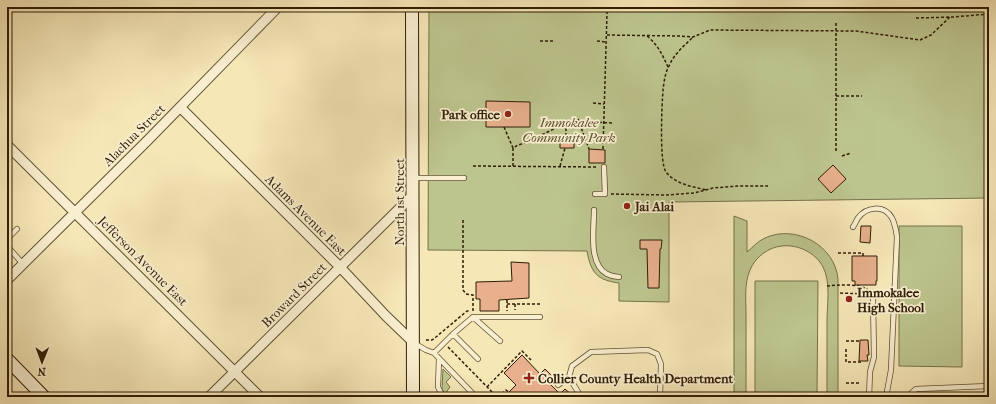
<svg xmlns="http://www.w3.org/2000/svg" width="996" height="404" font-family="'IM FELL French Canon',serif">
	<rect width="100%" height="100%" fill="#f6e7b7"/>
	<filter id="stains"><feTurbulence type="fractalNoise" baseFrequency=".005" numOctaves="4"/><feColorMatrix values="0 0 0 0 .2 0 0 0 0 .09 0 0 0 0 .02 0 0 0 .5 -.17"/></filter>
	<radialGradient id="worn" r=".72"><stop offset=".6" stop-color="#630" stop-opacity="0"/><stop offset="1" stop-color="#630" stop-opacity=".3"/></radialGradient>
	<path fill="#bdc58e" stroke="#76714a" d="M429 7H989V198L669 202V302L619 301V283C597 280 591 273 587 251L428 250Z
		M734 216 747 221V252C753 247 758 241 765 238 795 224 835 245 838 279V397H827C827 372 827 346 827 321 827 304 831 282 823 267 816 253 798 244 782 246 769 247 755 257 750 270 744 284 746 300 746 315 746 342 746 370 746 397H734Z
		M988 222 989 362H985Z
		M899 226H962V367L899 366Z
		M755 281H818L817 397H755Z
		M443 369 451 377 446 382 450 387 445 394 442 389Z"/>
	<path fill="#e8b08d" stroke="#2f1d05" d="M486 101 530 102V127H486Z
		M560 136H574V148H560Z
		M589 149 605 150V163H589Z
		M833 165 846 179 831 193 818 179Z
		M861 226H871L870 243 860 242Z
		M640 240H662L661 249H660L659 288H648L647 249H640Z
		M852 256H877V281H876V285H855V281H852Z
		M511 262 529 263V298L499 300V311H480V299H476V282L512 281Z
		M860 340H868L869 355H867L868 361H859Z
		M522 355 540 374 545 369 552 376 547 381 560 394 565 389 574 397H504L516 385 504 373Z"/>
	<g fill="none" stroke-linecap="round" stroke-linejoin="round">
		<g stroke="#615032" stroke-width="6">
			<path id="lane" d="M413 178H464
				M595 194H605L604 167
				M594 210C594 229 588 264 607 274 611 276 616 277 619 277
				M853 227C855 224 856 221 858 218 866 207 884 204 892 218 895 224 896 230 897 237L891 370 886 397
				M7 239 17 229
				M7 246 23 264
				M473 317H540
				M453 334 473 317 500 341
				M414 343 426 350 434 353 476 397
				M434 353 453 334 478 359
				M439 359 438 387 443 397
				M558 385 569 377
				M581 397 569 377 572 366 591 352 648 350 657 354 661 364 660 397
				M869 397 870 372 874 357 873 297
				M907 397 916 389 989 386"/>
		</g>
		<g stroke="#615032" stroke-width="11">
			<path id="street" d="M180 107 340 267 386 316 413 342
				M7 145 260 397
				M7 280 147 141 278 7
				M209 397 413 195"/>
		</g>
		<g stroke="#2f1d05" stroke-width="14">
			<path id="secondary" d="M412 7 413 397
				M7 359 44 397"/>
		</g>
		<path stroke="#2f1d05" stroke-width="1.5" stroke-dasharray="3 2" stroke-linecap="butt" d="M916 18 953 17 989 14
			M607 35 679 36 693 37 710 30 856 31 920 40 931 35 950 17
			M647 36C658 45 662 54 668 67
			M692 38C683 47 674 54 669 66 665 73 664 82 663 90 662 104 659 162 666 172 675 184 693 187 707 190
			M540 41H554
			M597 41 606 42
			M836 96H862
			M593 103 604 104
			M578 119 589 149
			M504 127 513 148
			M566 136V124
			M603 149 607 13 609 7
			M836 151V21
			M842 156 851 153
			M473 166 597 167
			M513 166V148L518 145 525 143 566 123 578 121 612 123
			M560 166 565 148
			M611 194 666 195 694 193 713 188 738 186H768
			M463 220V290L466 294 473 295V311
			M838 253H863V256
			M827 286C837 285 860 283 868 290L867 294 838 293
			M507 300V311
			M507 304H541
			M515 304V310
			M426 340H432L436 337 467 311H470
			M846 341H860
			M448 347 497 397
			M846 349V362H861
			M846 383H860
			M487 387 522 351 532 361
			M488 397 492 393
			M498 397 506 390 509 392"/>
		<use href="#lane" stroke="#f9efd0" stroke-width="4.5"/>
		<use href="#street" stroke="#f9efd0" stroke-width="9"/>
		<use href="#secondary" stroke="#f9efd0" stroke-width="12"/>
	</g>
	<g fill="#8f2418" stroke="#f9efd0" stroke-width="1.5">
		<circle cx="508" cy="114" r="4"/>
		<circle cx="627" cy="206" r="4"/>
		<circle cx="849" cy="299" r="4"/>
		<path d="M527 372h4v4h4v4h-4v4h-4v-4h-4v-4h4z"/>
	</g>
	<g text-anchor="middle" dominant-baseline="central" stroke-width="3.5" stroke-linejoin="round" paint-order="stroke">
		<g font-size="13" font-weight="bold" fill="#2f1d05" stroke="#f9efd0" text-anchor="start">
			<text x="500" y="114" text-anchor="end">Park office</text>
			<text x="635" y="206">Jai Alai</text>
			<text x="857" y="292">Immokalee<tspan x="857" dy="15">High School</tspan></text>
			<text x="538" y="378">Collier County Health Department</text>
		</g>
		<g font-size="13" font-style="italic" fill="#5a4f2e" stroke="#f9efd0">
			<text x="569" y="122">Immokalee<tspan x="569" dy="15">Community Park</tspan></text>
		</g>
		<g font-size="13" fill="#2f1d05" stroke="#f9efd0">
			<text transform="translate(134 135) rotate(-45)">Alachua Street</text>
			<text transform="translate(399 202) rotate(-90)">North 1st Street</text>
			<text transform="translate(306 215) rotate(45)">Adams Avenue East</text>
			<text transform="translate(143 261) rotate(45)">Jefferson Avenue East</text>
			<text transform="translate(294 295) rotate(-45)">Broward Street</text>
		</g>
	</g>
	<rect width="996" height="404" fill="none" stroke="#f6e7b7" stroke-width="24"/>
	<rect x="8" y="8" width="980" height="388" fill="none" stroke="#2f1d05" stroke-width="2"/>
	<rect x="12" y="12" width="972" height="380" fill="none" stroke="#2f1d05"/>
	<g transform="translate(42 362) rotate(181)" stroke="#f9efd0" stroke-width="3" paint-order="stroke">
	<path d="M0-3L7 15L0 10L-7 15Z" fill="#2f1d05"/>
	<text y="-6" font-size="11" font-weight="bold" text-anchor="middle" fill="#2f1d05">N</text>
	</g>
	<rect width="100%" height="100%" filter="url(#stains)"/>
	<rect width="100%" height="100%" fill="url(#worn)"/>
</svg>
